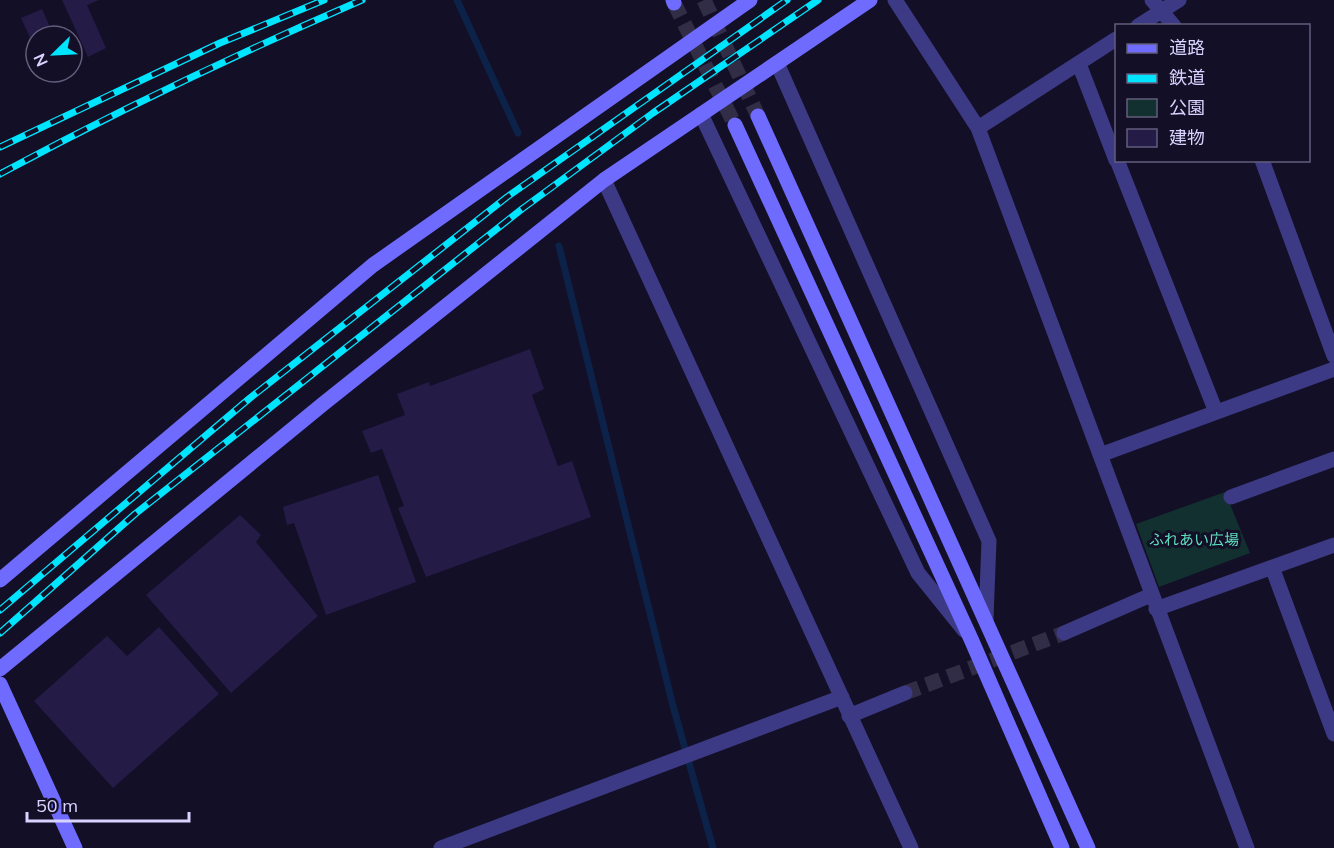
<svg xmlns="http://www.w3.org/2000/svg" width="1334" height="848" font-family="Mulish,'Noto Sans JP',sans-serif">
	<rect width="100%" height="100%" fill="#130f26"/>
	<path fill="#12302f" d="M1225 492 1250 553 1159 587 1136 524Z"/>
	<g fill="none" stroke-linecap="round" stroke-linejoin="round">
		<path stroke="#0c2248" stroke-width="7" d="M457 0 518 133
			M559 246 673 706 713 848"/>
	</g>
	<path fill="#241b47" d="M62 0H99L87 5 106 48 88 57Z
		M42 9 51 29 30 38 21 18Z
		M530 349 544 389 532 395 558 466 572 461 591 517 426 577 398 508 404 506 382 449 371 453 362 431 405 415 397 394 429 382 430 386Z
		M378 475 416 582 326 615 294 523 287 525 283 507Z
		M240 515 261 535 256 542 318 616 231 693 146 595Z
		M159 627 219 694 113 788 34 701 107 636 127 656Z"/>
	<g fill="none" stroke-linecap="round" stroke-linejoin="round">
		<path stroke="#312d47" stroke-width="15" stroke-dasharray="15 8" stroke-linecap="butt" d="M905 693 1064 633"/>
		<path stroke="#312d47" stroke-width="15" stroke-dasharray="15 8" stroke-linecap="butt" d="M704 0 758 116
			M674 3 735 125"/>
		<path stroke="#3d3a85" stroke-width="15" d="M895 0 978 128 1247 848
			M1152 0 1174 26
			M1138 26 1179 0
			M777 63 989 541 986 619
			M1079 64 1116 160
			M701 114 918 573 964 630
			M978 128 1116 39
			M1117 160 1216 412
			M1262 160 1334 356
			M604 180 911 848
			M1100 455 1334 369
			M1231 497 1334 459
			M1272 567 1334 734
			M1156 609 1334 545
			M1064 633 1151 595
			M849 716 905 693
			M441 848 842 697"/>
		<path stroke="#6f6bff" stroke-width="15" d="M673 0 674 3
			M758 116 1088 848
			M735 125 971 639 1062 848
			M0 580 373 265 750 0
			M0 669 323 404 604 180 870 0
			M0 684 75 848"/>
		<g stroke="#00e5ff" stroke-width="7">
			<path id="rail" d="M0 147 220 43 324 0
				M0 174C119 110 239 53 362 0
				M0 610 250 398 507 197 787 0
				M0 633 135 514 522 209 653 113 818 0"/>
		</g>
		<use href="#rail" stroke="#130f26" stroke-width="4.5" stroke-dasharray="14" stroke-linecap="butt"/>
	</g>
	<g text-anchor="middle" dominant-baseline="central" stroke-width="6" stroke-linejoin="round" paint-order="stroke">
		<g font-size="15" fill="#5fe0c0" stroke="#130f26">
			<text x="1194" y="539">ふれあい広場</text>
		</g>
	</g>
	<rect x="1115" y="24" width="195" height="138" fill="#130f26" stroke="#625e7d" stroke-width="1.5"/>
	<rect x="1127" y="44" width="30" height="9" fill="#6f6bff" stroke="#625e7d" stroke-width="1.5"/>
	<text x="1169" y="54" font-size="18" fill="#d9d4ff">道路</text>
	<rect x="1127" y="74" width="30" height="9" fill="#00e5ff" stroke="#625e7d" stroke-width="1.5"/>
	<text x="1169" y="84" font-size="18" fill="#d9d4ff">鉄道</text>
	<rect x="1127" y="99" width="30" height="18" fill="#12302f" stroke="#625e7d" stroke-width="1.5"/>
	<text x="1169" y="114" font-size="18" fill="#d9d4ff">公園</text>
	<rect x="1127" y="129" width="30" height="18" fill="#241b47" stroke="#625e7d" stroke-width="1.5"/>
	<text x="1169" y="144" font-size="18" fill="#d9d4ff">建物</text>
	<g transform="translate(54 54) rotate(246)"><circle r="28" fill="#130f26" stroke="#625e7d" stroke-width="1.5"/>
	<path d="M0-4.5L10 22L0 15L-10 22Z" fill="#00e5ff"/>
	<text y="-9" font-size="16" font-weight="bold" text-anchor="middle" fill="#d9d4ff">N</text>
	</g>
	<path d="M27 812v9h162v-9" fill="none" stroke="#d9d4ff" stroke-width="3"/>
	<text x="36" y="812" font-size="18" fill="#d9d4ff" stroke="#130f26" stroke-width="4.5" paint-order="stroke">50 m</text>
</svg>
